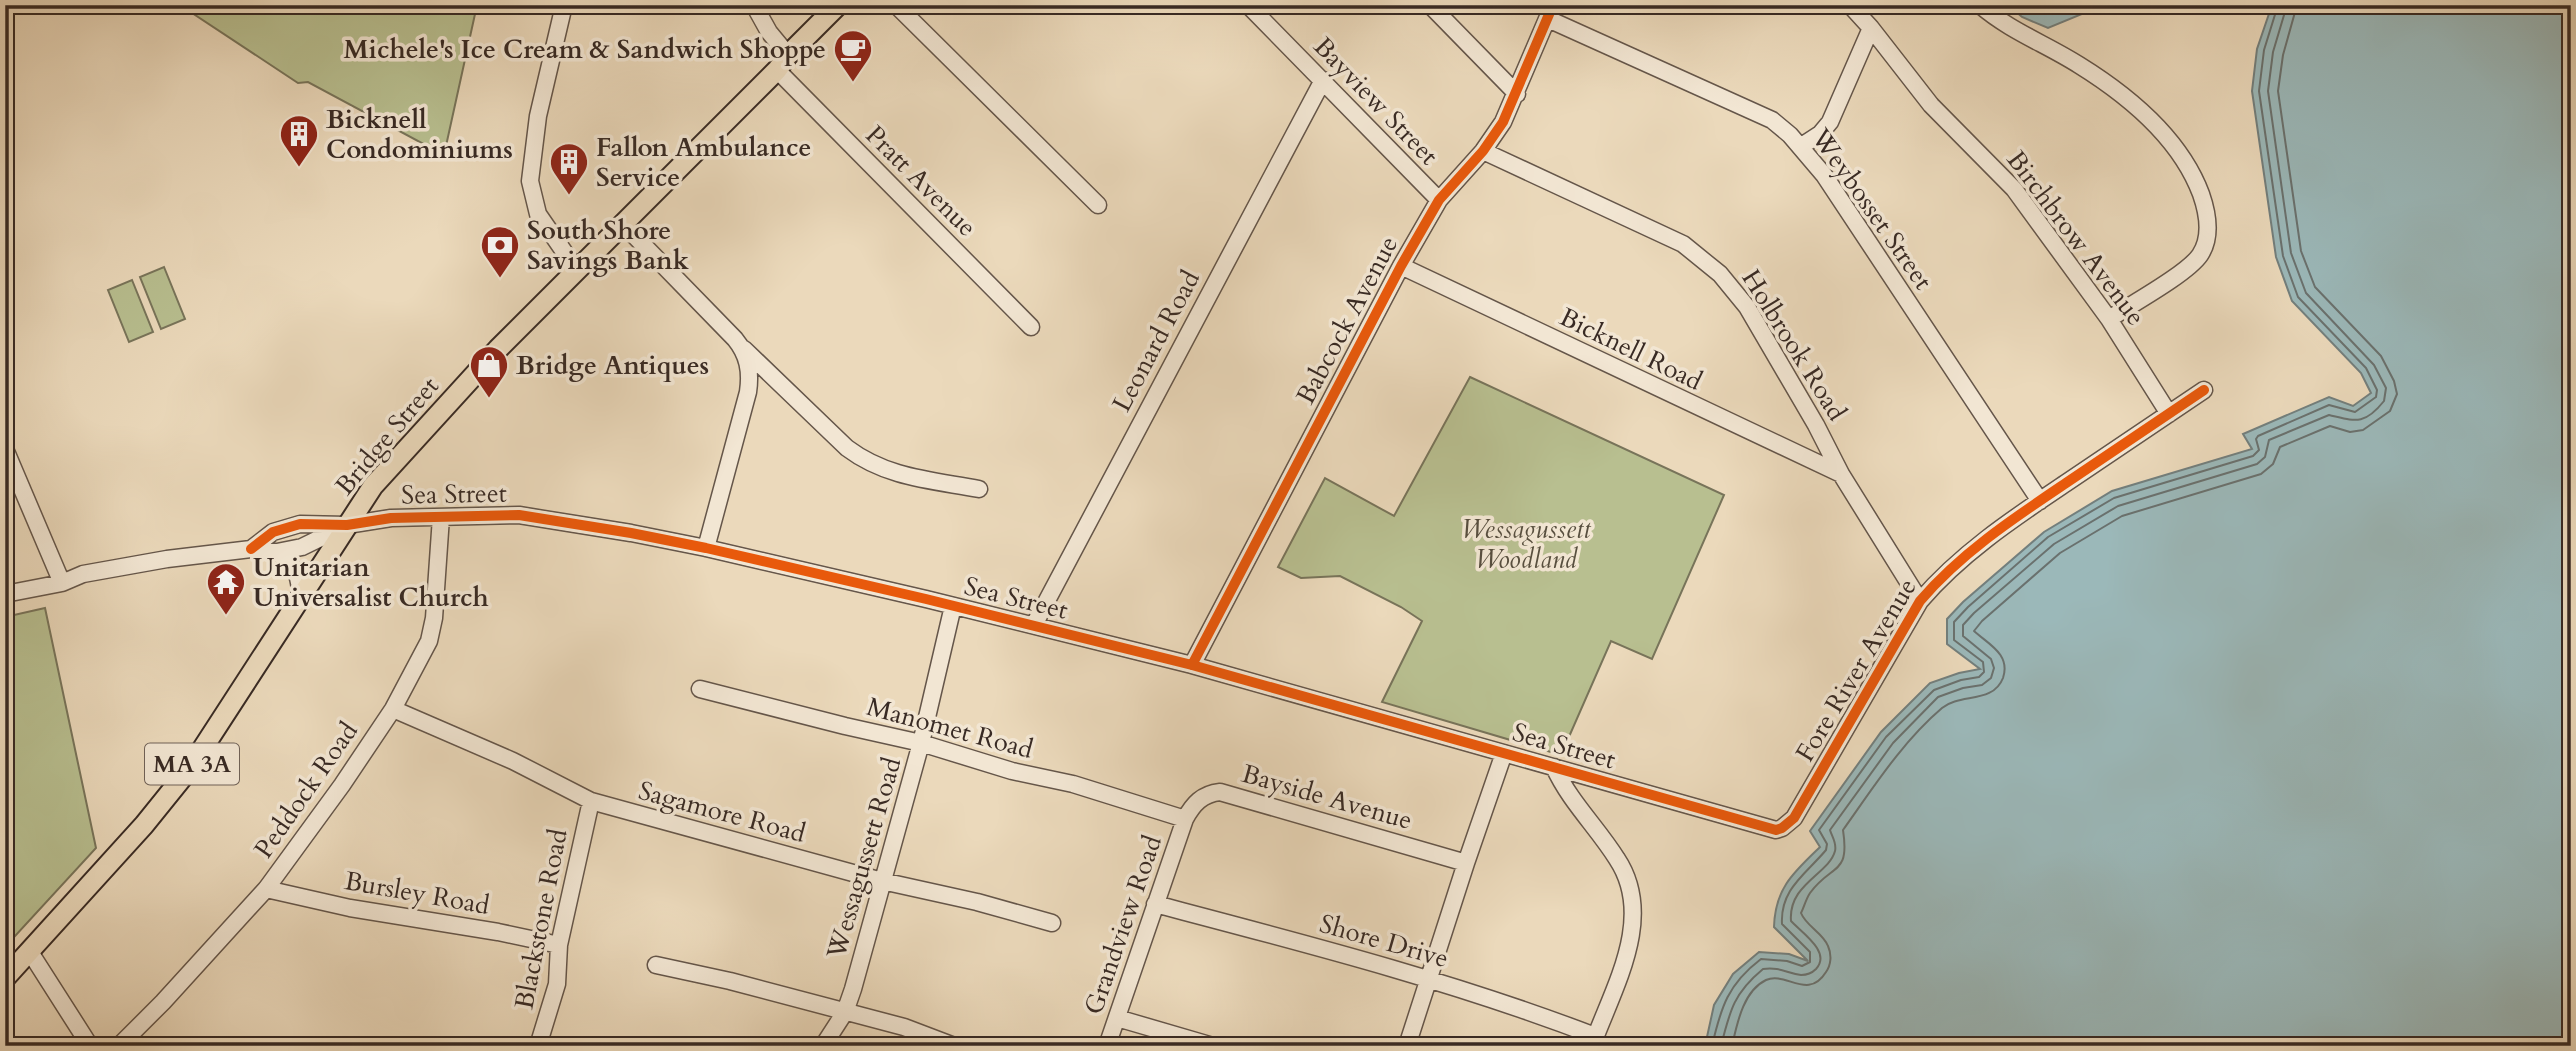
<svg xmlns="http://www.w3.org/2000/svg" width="2576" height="1051" font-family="Cardo,serif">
	<rect width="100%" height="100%" fill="#ebd9bb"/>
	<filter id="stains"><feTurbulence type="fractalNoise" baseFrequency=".00286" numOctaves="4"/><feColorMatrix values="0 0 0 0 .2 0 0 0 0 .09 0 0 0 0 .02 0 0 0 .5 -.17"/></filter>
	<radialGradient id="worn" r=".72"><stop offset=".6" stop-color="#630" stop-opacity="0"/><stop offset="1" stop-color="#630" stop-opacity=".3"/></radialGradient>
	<path fill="#b8bf90" stroke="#78745a" stroke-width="2" d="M180 5H477L444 155 308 82 298 83Z
		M164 267 185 319 161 329 140 277Z
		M132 280 153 332 129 342 108 290Z
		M1470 377 1724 495 1652 659 1611 641 1561 755 1382 702 1422 621 1401 607 1340 576 1301 578 1278 567 1325 478 1394 516Z
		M45 608 96 848 5 947V617Z"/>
	<path fill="#9bb8b9" stroke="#737f7d" stroke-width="2" d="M2008 5H2089L2082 14 2048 28 2022 17Z
		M2272 5H2571V1046H1705L1714 1005 1733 974 1759 952 1789 954 1808 961 1774 927C1775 888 1794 872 1820 847L1810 831 1881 732 1930 683 1959 673 1980 669 1947 644V619L1963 602 2044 532 2112 491 2252 449 2243 434 2329 397 2353 406 2371 393 2361 373 2292 301 2276 257 2252 91 2257 49Z"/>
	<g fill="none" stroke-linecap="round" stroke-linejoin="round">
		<path stroke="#6a716e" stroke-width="2" d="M1712 1046C1721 1007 1728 984 1761 959L1787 961 1802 966 1810 962V952L1782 924C1780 889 1806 874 1826 850L1827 844 1819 830 1886 737 1934 690 1961 680 1979 677 1984 672 1983 662 1954 640V622L1968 607 2048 537 2114 498 2253 456 2259 450 2256 439 2258 436 2329 405 2355 412 2376 397 2377 390 2366 368 2298 297 2283 256 2259 91 2264 50 2278 5
			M1721 1046C1730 1010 1734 993 1763 969 1781 967 1786 973 1801 975 1806 975 1812 973 1816 969 1832 952 1801 932 1791 921 1788 884 1829 874 1835 851 1837 843 1832 837 1830 830L1893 743 1938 697 1963 688 1982 685 1991 678 1994 668 1991 659 1963 636V625L1974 613 2054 544 2118 506 2257 464 2265 457 2269 440 2329 415C2355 421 2364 426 2384 401L2386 388 2374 365 2306 293 2291 253 2268 91 2273 52 2287 5
			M1732 1046C1737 1024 1743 991 1766 980 1786 971 1808 1001 1826 972 1831 965 1832 955 1828 946 1823 933 1806 926 1801 913 1804 907 1806 899 1810 893 1832 863 1850 876 1843 830 1873 788 1902 742 1942 708 1960 693 1993 704 2003 678 2011 654 1988 644 1974 631L1982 621 2060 553 2122 516 2261 474 2273 464 2280 447 2330 426 2350 432 2363 430 2390 411 2397 394 2394 381 2381 356 2315 287 2301 251 2278 91 2283 55 2297 5"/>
		<g stroke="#65564a" stroke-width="19">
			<path id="minor" d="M564 5 538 116 530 181 538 214 576 269
				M754 5 769 32 788 55
				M896 5 1098 205
				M1248 5 1439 200
				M1430 5 1517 94
				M1850 5 1871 28 1931 105 2014 189 2109 319 2169 414
				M1980 5C2010 31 2046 44 2079 65 2129 96 2180 138 2201 194 2208 214 2212 237 2200 255 2187 274 2130 305 2109 319
				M1548 19 1772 120 1790 135 1824 175 2040 501
				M777 70 1031 327
				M1800 147 1820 134 1830 122 1871 28
				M1483 151 1683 244 1720 274 1747 307 1816 425 1841 474 1920 601
				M622 223 735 339C748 355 751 371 748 392L706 548
				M1401 266 1841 474
				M744 349 847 448C887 478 931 480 979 489
				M5 449 62 583
				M251 549 273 532 300 524 347 525 391 518 519 515 631 533 706 548 926 599 1192 665 1776 830 1782 828 1794 818 1920 601C1961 553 2014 518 2066 483 2112 452 2158 421 2204 390
				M277 552C297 565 301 579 300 602
				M5 594 62 583 83 574 167 559 251 549 277 552 302 547 343 527
				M1034 625 1323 80
				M1192 665 1401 266 1439 200 1483 151 1503 122 1553 5
				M700 689 845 726 921 743 1012 771 1073 784 1185 819
				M393 709 513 761 591 801 882 881 977 902 1052 923
				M1554 767C1570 802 1597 827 1617 859 1656 918 1613 988 1592 1046
				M266 889 350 908 498 932 559 945
				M1155 904C1303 943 1452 981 1595 1036
				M30 952 90 1046
				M656 965 730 981 904 1027 954 1046
				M1117 1018 1213 1046
				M119 1046 163 1002 266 889 342 785 393 709 429 641 434 618 441 517
				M538 1046 557 984 559 945 591 801
				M823 1046 845 1012 853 989 921 743 953 606
				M1107 1046 1185 819C1193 804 1202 794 1220 792L1466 863
				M1407 1046 1466 863 1504 753"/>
		</g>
		<g stroke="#382a24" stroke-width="23">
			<path id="major" d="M5 978 144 825 190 768 373 486 498 349 777 70 788 55 838 5"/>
		</g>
		<use href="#minor" stroke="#f2e6d3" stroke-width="16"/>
		<use href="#major" stroke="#ebd9bb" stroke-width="19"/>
		<g stroke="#f2e6d3" stroke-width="15">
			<path id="cycleway" d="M251 549 273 532 300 524 347 525 391 518 519 515 631 533 706 548 926 599 1192 665 1776 830 1782 828 1794 818 1920 601C1961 553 2014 518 2066 483 2112 452 2158 421 2204 390
				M1192 665 1401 266 1439 200 1483 151 1503 122 1553 5"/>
		</g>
		<use href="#cycleway" stroke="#e8590c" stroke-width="10"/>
	</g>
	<defs>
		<g id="cafe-pin" transform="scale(2.0125)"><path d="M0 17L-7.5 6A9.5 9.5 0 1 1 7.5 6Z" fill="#8f2418" stroke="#f2e6d3"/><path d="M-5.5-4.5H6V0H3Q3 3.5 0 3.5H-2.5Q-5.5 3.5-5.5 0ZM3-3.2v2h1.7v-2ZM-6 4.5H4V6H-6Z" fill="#fff"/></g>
		<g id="building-pin" transform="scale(2.0125)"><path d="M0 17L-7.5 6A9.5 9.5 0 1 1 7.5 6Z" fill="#8f2418" stroke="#f2e6d3"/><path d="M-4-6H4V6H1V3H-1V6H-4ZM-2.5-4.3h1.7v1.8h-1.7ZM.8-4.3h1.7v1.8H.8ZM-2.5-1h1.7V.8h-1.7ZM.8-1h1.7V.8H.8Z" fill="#fff"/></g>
		<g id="bank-pin" transform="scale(2.0125)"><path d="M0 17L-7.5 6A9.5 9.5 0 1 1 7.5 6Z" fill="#8f2418" stroke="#f2e6d3"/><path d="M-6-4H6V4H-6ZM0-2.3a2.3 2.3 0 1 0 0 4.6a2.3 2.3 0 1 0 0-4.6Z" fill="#fff"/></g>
		<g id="shop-pin" transform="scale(2.0125)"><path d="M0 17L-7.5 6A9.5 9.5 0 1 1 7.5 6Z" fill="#8f2418" stroke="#f2e6d3"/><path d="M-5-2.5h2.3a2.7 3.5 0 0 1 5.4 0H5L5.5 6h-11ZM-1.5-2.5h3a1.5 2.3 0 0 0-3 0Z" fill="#fff"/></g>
		<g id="temple-pin" transform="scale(2.0125)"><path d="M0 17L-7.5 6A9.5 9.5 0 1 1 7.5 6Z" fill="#8f2418" stroke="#f2e6d3"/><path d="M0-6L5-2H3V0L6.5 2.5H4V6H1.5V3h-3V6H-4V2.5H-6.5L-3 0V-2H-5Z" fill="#fff"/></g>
	</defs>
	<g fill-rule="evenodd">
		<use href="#cafe-pin" x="853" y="49"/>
		<use href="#building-pin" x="299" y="134"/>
		<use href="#building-pin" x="569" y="162"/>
		<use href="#bank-pin" x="500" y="245"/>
		<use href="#shop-pin" x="489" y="365"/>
		<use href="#temple-pin" x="226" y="582"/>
	</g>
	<g text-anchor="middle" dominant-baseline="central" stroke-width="7" stroke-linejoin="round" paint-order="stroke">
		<rect fill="#f2e6d3" stroke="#706258" stroke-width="2" x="145" y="743.5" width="94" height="41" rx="5"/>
		<g font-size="24" font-weight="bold" fill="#382a24">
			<text x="192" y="764">MA 3A</text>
		</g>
		<g font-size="26" font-weight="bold" fill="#382a24" stroke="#f2e6d3" text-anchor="start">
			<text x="826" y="49" text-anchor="end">Michele's Ice Cream &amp; Sandwich Shoppe</text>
			<text x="326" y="119">Bicknell<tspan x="326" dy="30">Condominiums</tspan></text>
			<text x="596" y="147">Fallon Ambulance<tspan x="596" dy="30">Service</tspan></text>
			<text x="527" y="230">South Shore<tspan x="527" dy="30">Savings Bank</tspan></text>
			<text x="516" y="365">Bridge Antiques</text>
			<text x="253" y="567">Unitarian<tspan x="253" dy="30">Universalist Church</tspan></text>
		</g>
		<g font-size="26" fill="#382a24" stroke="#f2e6d3">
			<text transform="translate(1376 101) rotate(46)">Bayview Street</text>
			<text transform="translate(921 181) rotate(45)">Pratt Avenue</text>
			<text transform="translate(1872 209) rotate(55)">Weybosset Street</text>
			<text transform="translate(2076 238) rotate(53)">Birchbrow Avenue</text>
			<text transform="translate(1347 320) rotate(-62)">Babcock Avenue</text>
			<text transform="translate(1156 341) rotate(-62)">Leonard Road</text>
			<text transform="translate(1794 345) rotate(58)">Holbrook Road</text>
			<text transform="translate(1631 349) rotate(26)">Bicknell Road</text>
			<text transform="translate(387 436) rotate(-50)">Bridge Street</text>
			<text transform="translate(454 494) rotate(-1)">Sea Street</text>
			<text transform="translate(1016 598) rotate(14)">Sea Street</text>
			<text transform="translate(1856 670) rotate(-59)">Fore River Avenue</text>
			<text transform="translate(950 728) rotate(15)">Manomet Road</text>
			<text transform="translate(1564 746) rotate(16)">Sea Street</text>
			<text transform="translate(306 790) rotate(-55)">Peddock Road</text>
			<text transform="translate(1327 797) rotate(16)">Bayside Avenue</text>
			<text transform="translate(722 812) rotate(15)">Sagamore Road</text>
			<text transform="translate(864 858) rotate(-74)">Wessagussett Road</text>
			<text transform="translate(417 893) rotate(10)">Bursley Road</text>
			<text transform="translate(541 919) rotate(-79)">Blackstone Road</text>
			<text transform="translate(1123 925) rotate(-71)">Grandview Road</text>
			<text transform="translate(1384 941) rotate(16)">Shore Drive</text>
		</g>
		<g font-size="26" font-style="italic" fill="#584f3f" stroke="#f2e6d3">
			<text x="1526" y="529">Wessagussett<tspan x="1526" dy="30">Woodland</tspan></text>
		</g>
	</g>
	<rect width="2576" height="1051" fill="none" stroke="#ebd9bb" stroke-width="28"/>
	<rect x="7" y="7" width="2562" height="1037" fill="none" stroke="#382a24" stroke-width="3.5"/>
	<rect x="14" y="14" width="2548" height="1023" fill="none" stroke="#382a24" stroke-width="2"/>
	<rect width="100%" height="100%" filter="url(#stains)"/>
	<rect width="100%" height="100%" fill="url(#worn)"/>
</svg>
